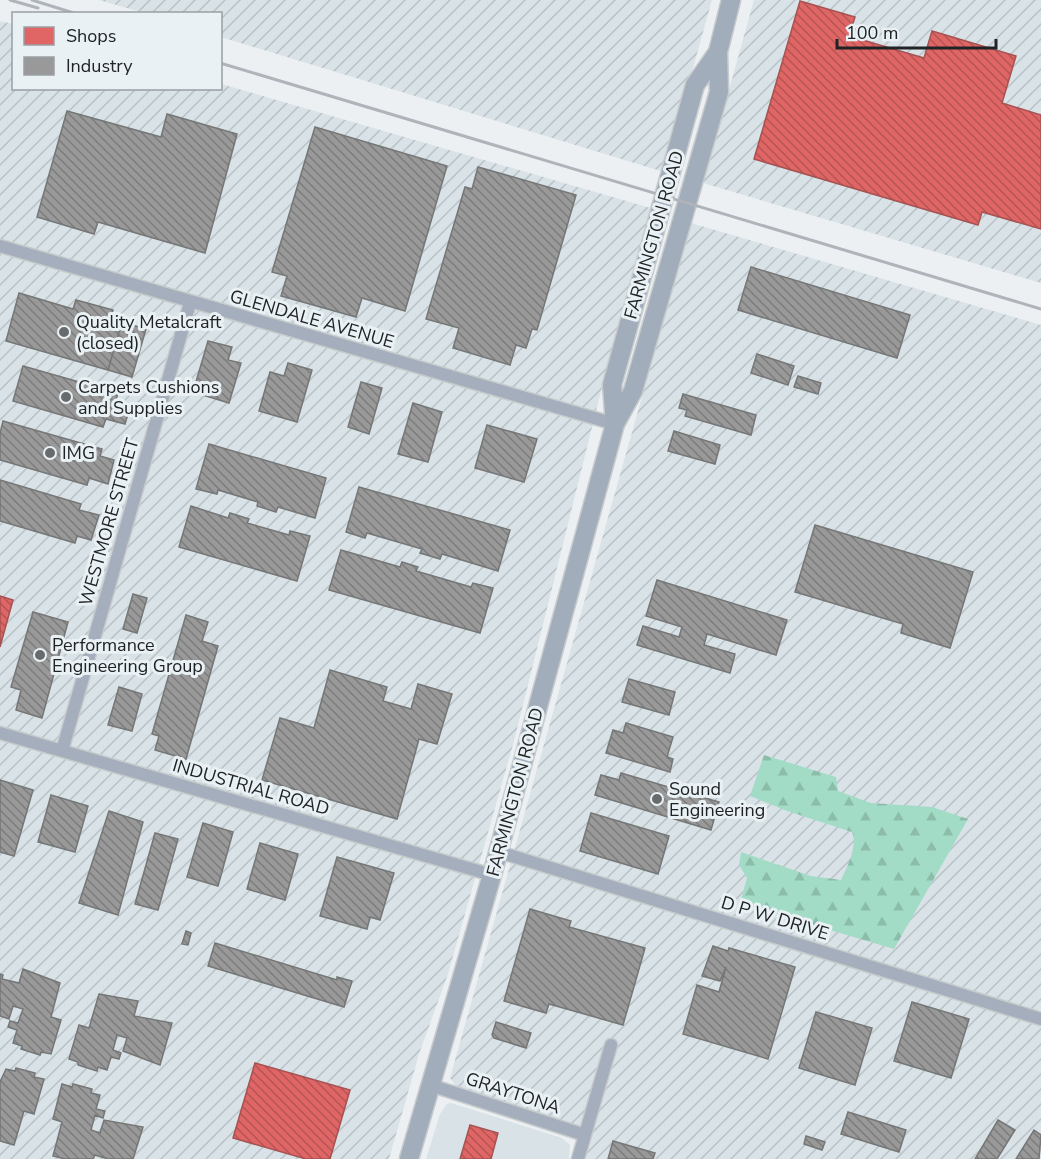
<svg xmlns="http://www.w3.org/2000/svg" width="1041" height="1159" font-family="'Nunito Sans',sans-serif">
	<defs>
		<pattern id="industrial-furrows" width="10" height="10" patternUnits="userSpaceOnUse" patternTransform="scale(1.5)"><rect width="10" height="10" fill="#d8e2e7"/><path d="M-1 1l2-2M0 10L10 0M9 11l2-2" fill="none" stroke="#b9c2c6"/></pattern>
		<pattern id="forest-firs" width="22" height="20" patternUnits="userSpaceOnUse" patternTransform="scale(1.5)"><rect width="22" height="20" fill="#a3dcc6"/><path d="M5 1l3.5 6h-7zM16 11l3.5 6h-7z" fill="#8cbcaa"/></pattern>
		<pattern id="shops-back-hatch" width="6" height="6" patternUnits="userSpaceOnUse" patternTransform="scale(1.5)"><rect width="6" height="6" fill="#e06666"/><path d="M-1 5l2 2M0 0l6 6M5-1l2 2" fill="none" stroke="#b55454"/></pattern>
		<pattern id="industry-back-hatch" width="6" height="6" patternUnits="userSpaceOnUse" patternTransform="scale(1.5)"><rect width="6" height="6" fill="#999"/><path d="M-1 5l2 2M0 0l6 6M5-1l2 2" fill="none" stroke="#7c7c7d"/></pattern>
	</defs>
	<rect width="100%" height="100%" fill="#ecf0f2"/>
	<path fill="#d8e2e7" d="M451 1103 562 1138 570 1145 569 1159H426L440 1114 447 1104Z"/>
	<path fill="url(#industrial-furrows)" d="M99 0H712L664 172 221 37 220 14 144 13Z
		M754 0H1041V283L703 183Z
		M0 21 13 24 14 88H220L221 84 654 209 600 395 514 741 448 974 419 1054 389 1159H0Z
		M691 223 1041 325V1159H586L593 1132 466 1090 456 1086 450 1078Z"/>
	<path fill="url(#forest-firs)" d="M764 755 836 777 838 791 871 803 932 807 968 819 894 949 753 907 741 900 747 878 739 865 741 852 811 876 841 880C847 867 858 846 852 832L787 811 750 796Z"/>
	<path fill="url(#shops-back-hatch)" stroke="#a65252" stroke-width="1.5" d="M800 1 855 17 849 36 924 58 932 31 1016 56 1002 103 1041 115V229L982 212 978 225 754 159Z
		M0 596 13 600 0 647Z
		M255 1063 350 1090 330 1159H306L233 1138Z
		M470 1125 498 1133 491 1159H460Z"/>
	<path fill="url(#industry-back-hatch)" stroke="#757676" stroke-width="1.5" d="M67 111 161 137 167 114 237 134 205 253 98 222 94 234 37 217Z
		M315 127 447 166 405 311 362 298 356 317 281 296 287 276 272 272Z
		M478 167 576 195 537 330 532 329 526 348 516 345 510 365 453 348 459 328 426 319 465 187 472 189Z
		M751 267 910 315 897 358 738 310Z
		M19 293 73 309 76 300 113 310 110 320 122 322 108 370 6 341Z
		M122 322 146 329 132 377 108 370Z
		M208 341 232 347 228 360 241 363 229 403 193 392Z
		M757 354 794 366 788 385 751 373Z
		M288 363 312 370 297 422 259 411 270 372 284 376Z
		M23 366 118 393 116 400 131 404 125 424 106 419 103 427 13 401Z
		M798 376 821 383 818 394 794 387Z
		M361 382 382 388 369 434 348 427Z
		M683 394 756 415 751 435 685 416 687 410 679 408Z
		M413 403 442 412 428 462 398 454Z
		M3 421 102 449 100 456 114 460 108 484 89 478 87 485 0 460V433Z
		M487 425 537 439 524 482 475 468Z
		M674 431 720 445 715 464 668 451Z
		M209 444 326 478 315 518 278 507 276 512 257 506 258 502 218 490 217 494 196 489Z
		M0 480 81 504 79 510 99 515 91 540 77 536 75 543 0 521Z
		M359 487 510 530 498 571 442 554 440 559 420 553 422 549 367 533 365 538 346 532Z
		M191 506 228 518 230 513 249 519 247 523 289 535 290 531 310 536 297 581 179 547Z
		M815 525 973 572 950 648 901 633 903 624 795 592Z
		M341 550 400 567 402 562 418 567 416 571 471 587 473 583 493 588 480 633 329 590Z
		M657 580 787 620 776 655 707 634 704 645 735 654 730 673 637 645 643 626 679 637 682 627 646 616Z
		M133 594 147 598 137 633 123 629Z
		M33 612 68 622 42 718 16 710 21 690 11 687Z
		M186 615 208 622 202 641 218 646 186 759 155 750 159 736 152 734Z
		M330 670 387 687 383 701 411 709 418 684 452 694 437 744 419 739 397 819 262 780 280 718 314 728Z
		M629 679 675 692 669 715 622 702Z
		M119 687 142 694 132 731 108 725Z
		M626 723 673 737 667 757 673 759 670 772 606 753 613 730 623 733Z
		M621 773 719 802 711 830 595 795 601 775 619 780Z
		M0 780 33 790 14 856 0 852Z
		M51 795 88 806 75 852 38 842Z
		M109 811 143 822 118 915 79 903Z
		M591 813 669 836 658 874 580 851Z
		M203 823 233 832 218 886 187 877Z
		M155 833 178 839 158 910 135 904Z
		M260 843 298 854 285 900 247 889Z
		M337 857 394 873 380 920 370 917 367 929 320 916Z
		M530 909 571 921 569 927 645 948 623 1025 549 1004 546 1013 504 1001Z
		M186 931 191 933 188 945 182 944Z
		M215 943 337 980V977L352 981 344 1007 208 966Z
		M713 946 728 951 729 948 795 967 768 1059 683 1034 697 985 719 992 726 967 720 981 702 976Z
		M23 969 60 983 51 1017 61 1020 51 1054 41 1052 40 1055 21 1049 22 1046 13 1043 17 1030 8 1027 10 1021 18 1023 23 1009 13 1006 9 1019 0 1016V974L3 975 2 979 19 983Z
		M99 994 138 1001 134 1016 172 1023 160 1065 123 1051 127 1038 117 1035 113 1050 121 1053 119 1059 111 1057 107 1070 98 1067 97 1071 78 1065V1062L69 1059 79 1025 89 1028Z
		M912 1002 969 1019 951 1078 894 1061Z
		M816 1012 872 1028 855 1085 799 1068Z
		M496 1022 531 1033 526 1048 494 1038 492 1035Z
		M16 1068 35 1073 34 1077 44 1079 34 1114 24 1111 14 1145 0 1141V1082L6 1069 15 1071Z
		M62 1084 72 1087 73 1084 92 1089 91 1093 100 1095 96 1109 105 1111 103 1118 95 1115 91 1130 100 1133 104 1120 143 1127 133 1159H108L95 1155 93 1159H65L53 1156 62 1122 53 1119Z
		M848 1112 906 1130 899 1152 841 1134Z
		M998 1120 1015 1130 997 1159H975Z
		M1034 1130 1041 1135 1039 1159H1016Z
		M806 1136 825 1142 822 1150 804 1144Z
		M613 1141 655 1153 653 1159H608Z"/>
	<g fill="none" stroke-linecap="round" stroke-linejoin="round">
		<g stroke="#c8cbcc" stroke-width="15">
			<path id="street" d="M0 246 615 424
				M0 733 492 875
				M62 751 190 303
				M499 852 1041 1019
				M430 1085 585 1135
				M578 1159 611 1045"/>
		</g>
		<g stroke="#c8cbcc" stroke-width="21">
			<path id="secondary" d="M615 424 612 385 695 85 718 52
				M409 1159 492 875 615 424 633 391 719 92 718 52 731 0"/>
		</g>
		<use href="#street" stroke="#a4aebc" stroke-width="12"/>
		<use href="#secondary" stroke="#a2adbb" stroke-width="18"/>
		<path stroke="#afb4bb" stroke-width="3" d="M10 0 38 8
			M32 0 77 14
			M220 63 1041 309"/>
	</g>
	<g fill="#676b6d" stroke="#e9f1f5" stroke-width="2">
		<circle cx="64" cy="332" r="6"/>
		<circle cx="66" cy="397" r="6"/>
		<circle cx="50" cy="453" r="6"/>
		<circle cx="40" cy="655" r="6"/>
		<circle cx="657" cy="799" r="6"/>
	</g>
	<g text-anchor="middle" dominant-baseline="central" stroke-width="6" stroke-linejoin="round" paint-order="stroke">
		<g font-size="18" fill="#202325" stroke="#e9f1f5">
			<text transform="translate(654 235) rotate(-74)">FARMINGTON ROAD</text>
			<text transform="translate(312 319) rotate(16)">GLENDALE AVENUE</text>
			<text transform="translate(109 522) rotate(-74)">WESTMORE STREET</text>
			<text transform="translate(251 787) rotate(16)">INDUSTRIAL ROAD</text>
			<text transform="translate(515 792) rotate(-75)">FARMINGTON ROAD</text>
			<text transform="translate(775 918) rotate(17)">D P W DRIVE</text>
			<text transform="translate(513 1093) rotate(18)">GRAYTONA</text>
		</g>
		<g font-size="18" fill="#202325" stroke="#e9f1f5" text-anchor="start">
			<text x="76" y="322">Quality Metalcraft<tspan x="76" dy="21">(closed)</tspan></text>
			<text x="78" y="387">Carpets Cushions<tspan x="78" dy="21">and Supplies</tspan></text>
			<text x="62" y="453">IMG</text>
			<text x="52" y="645">Performance<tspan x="52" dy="21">Engineering Group</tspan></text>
			<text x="669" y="789">Sound<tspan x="669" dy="21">Engineering</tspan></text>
		</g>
	</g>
	<rect x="12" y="12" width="210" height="78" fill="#e9f1f5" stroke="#999fa2" stroke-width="1.5"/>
	<rect x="24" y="27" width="30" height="18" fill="#e06666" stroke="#999fa2" stroke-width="1.5"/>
	<text x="66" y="42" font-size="18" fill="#202325">Shops</text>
	<rect x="24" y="57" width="30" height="18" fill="#999999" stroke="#999fa2" stroke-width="1.5"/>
	<text x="66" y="72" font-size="18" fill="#202325">Industry</text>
	<path d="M837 39v9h159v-9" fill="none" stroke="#202325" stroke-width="3"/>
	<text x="846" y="39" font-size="18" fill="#202325" stroke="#e9f1f5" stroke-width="4.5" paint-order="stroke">100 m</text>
</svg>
